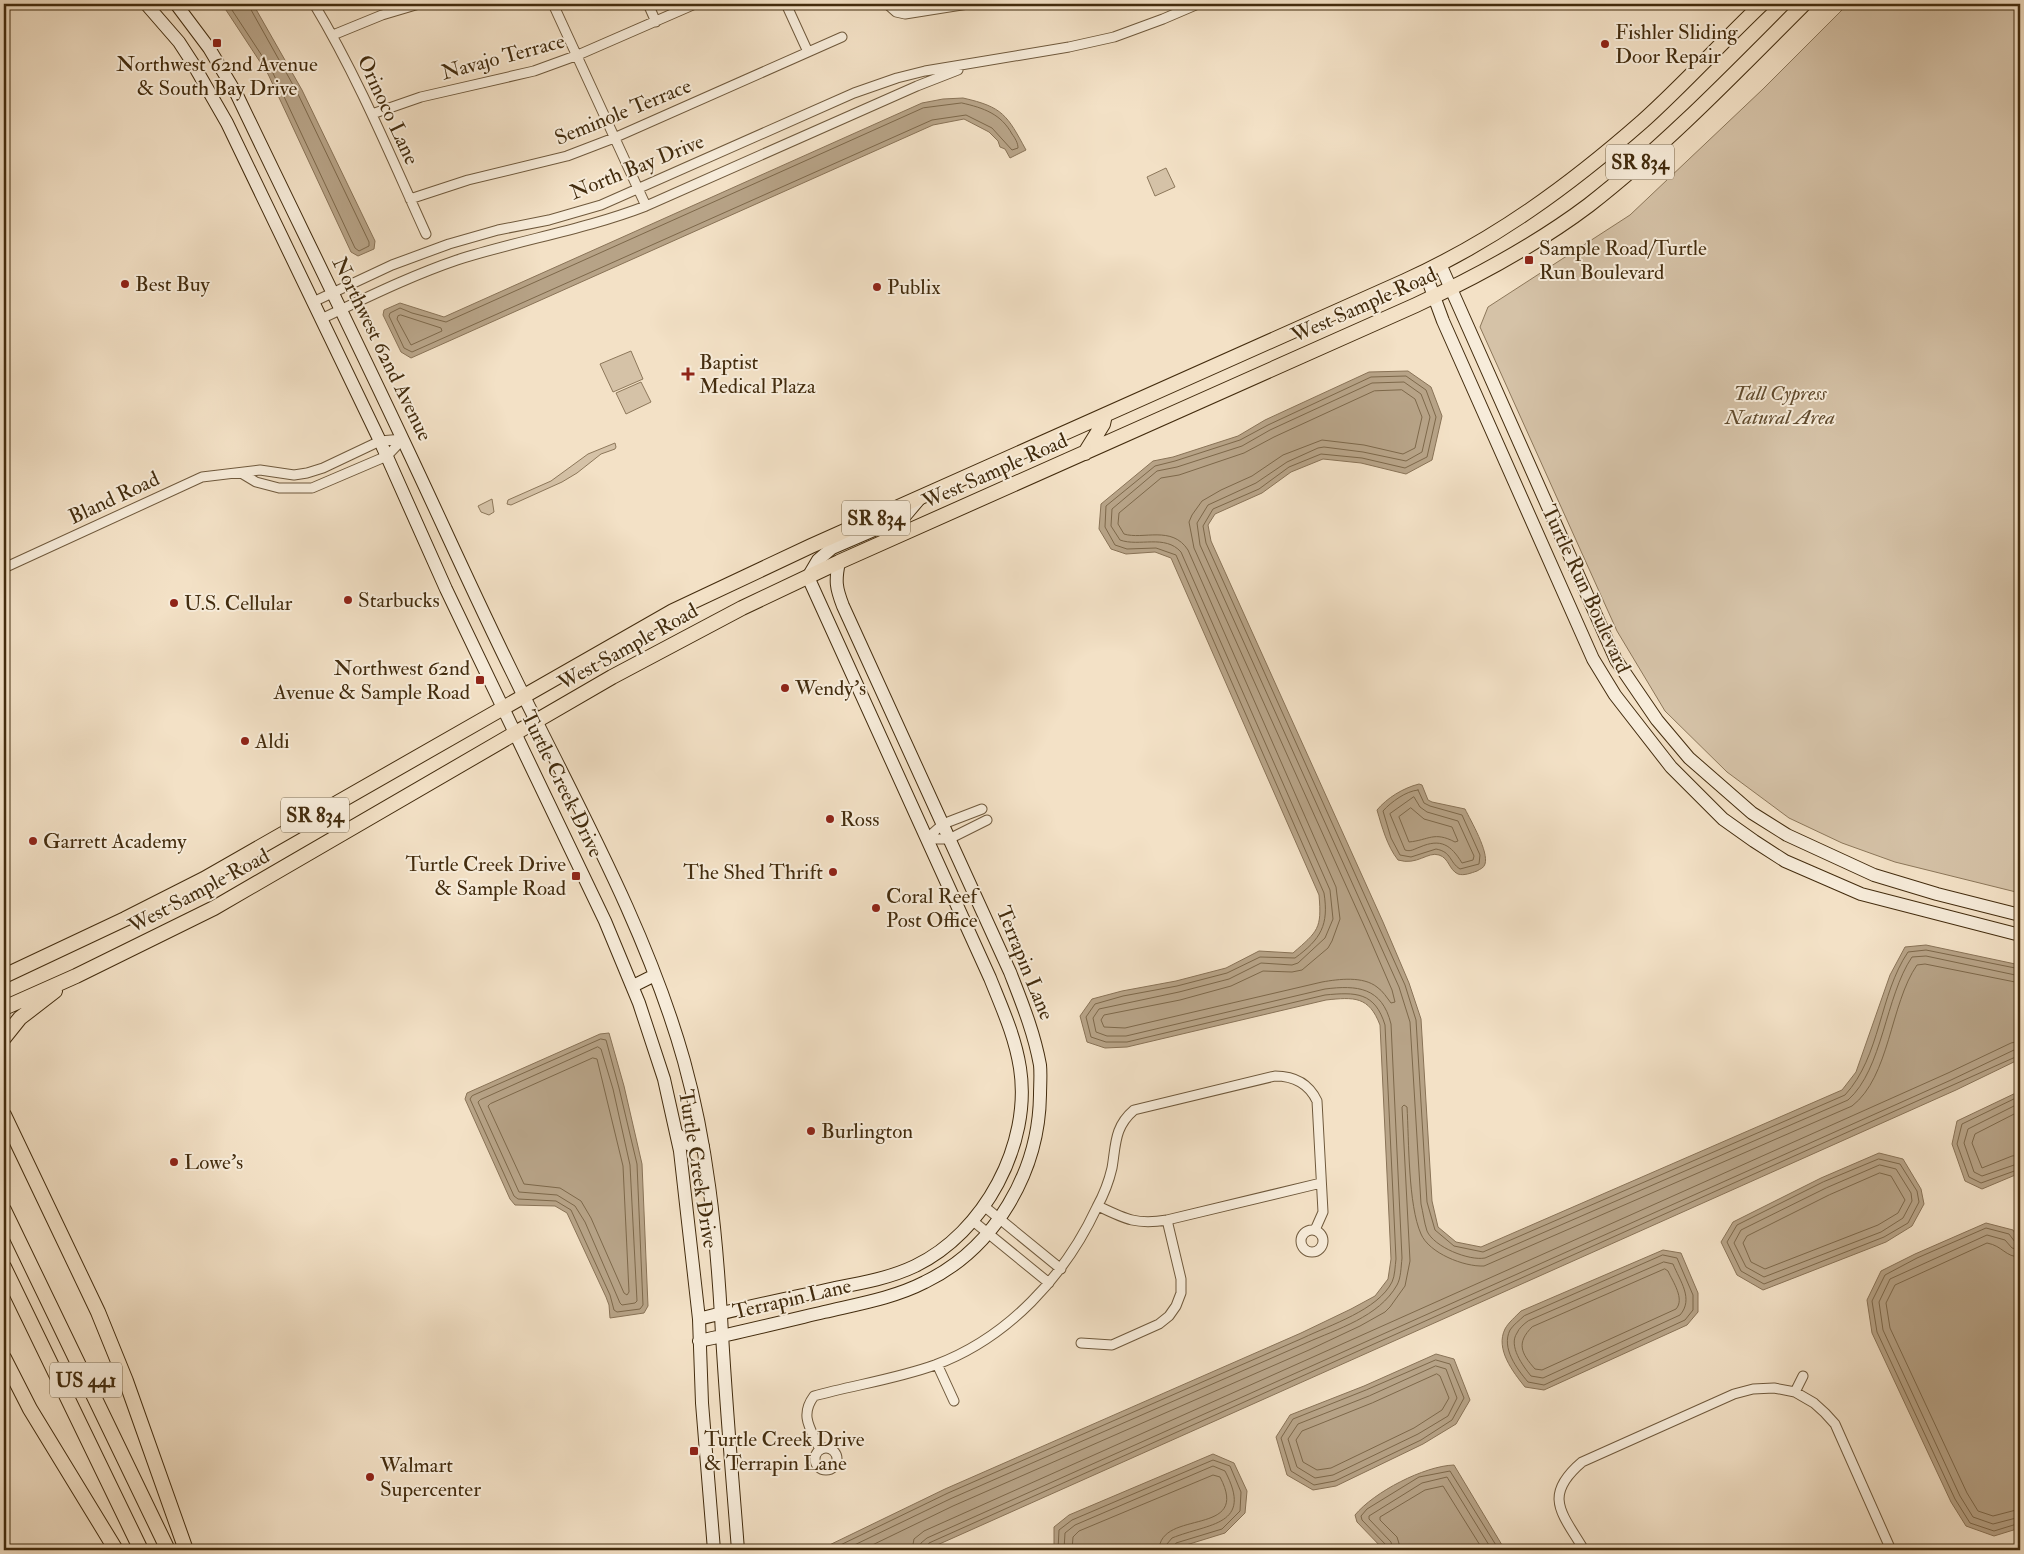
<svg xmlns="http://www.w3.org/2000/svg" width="2024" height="1554" font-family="'IM FELL Double Pica',serif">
	<rect width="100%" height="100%" fill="#f3e1c6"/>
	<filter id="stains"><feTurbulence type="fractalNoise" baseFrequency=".004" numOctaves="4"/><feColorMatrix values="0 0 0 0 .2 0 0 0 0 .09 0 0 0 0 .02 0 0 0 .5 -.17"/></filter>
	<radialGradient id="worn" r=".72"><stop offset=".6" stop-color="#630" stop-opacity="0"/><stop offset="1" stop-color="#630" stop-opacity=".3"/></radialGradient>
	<path fill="#d5c2a7" stroke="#8c775a" d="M1848 4H2020V893L1895 862 1842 843 1789 818 1727 772 1665 711 1617 631 1480 327 1488 307 1630 215 1763 89Z
		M1166 168 1175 187 1155 196 1147 177Z
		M631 351 643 379 613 392 600 364Z
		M641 382 651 402 626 414 616 393Z
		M615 443 616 447 615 449 601 454 577 473 562 482 511 505 507 504 508 500 551 481 588 454Z
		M492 499 494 512 489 515 481 512 478 506Z"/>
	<path fill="#b7a387" stroke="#897357" d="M222 4H253L302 90 375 241 374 249 358 256 351 252 268 74Z
		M963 98C1003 107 1007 115 1026 150L1010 158 1005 149 1000 147 998 141 989 132 964 119 933 125 411 358 401 352 383 315 384 310 400 303 444 317 922 103 943 99Z
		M1408 371 1431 387 1442 416 1432 460 1406 474 1361 463 1323 459 1291 472 1262 493 1215 514 1208 525 1211 541 1383 922 1409 983 1421 1019 1432 1201 1438 1227 1456 1242 1481 1247 1842 1090 1856 1072 1890 975 1905 947 1926 945 2020 965V1059L1956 1090 926 1550H819L945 1489 1301 1333 1351 1309 1375 1296 1388 1279 1391 1259 1380 1025C1369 996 1354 997 1326 1000L1127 1047 1105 1048 1087 1042 1080 1016 1092 999 1122 991 1176 981 1226 968 1259 951 1293 953C1318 931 1322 929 1319 895L1171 558 1155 552 1126 554 1111 549 1099 529 1101 504 1153 461 1173 457 1238 436 1265 420 1369 372Z
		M1419 784 1422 785 1428 800 1432 802 1465 809C1471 821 1489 852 1485 864 1484 868 1480 869 1477 871 1471 873 1464 876 1458 874 1449 870 1449 858 1439 855 1428 851 1417 866 1398 860 1387 846 1382 827 1377 810 1387 798 1403 788 1419 784Z
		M609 1033 624 1086 642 1164 648 1306 644 1313 610 1318 609 1305 606 1297 567 1213 555 1206 515 1205 510 1199 465 1099 467 1093 600 1034Z
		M2020 1091V1173L1982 1189 1965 1181 1952 1144 1957 1121Z
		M1879 1153 1903 1159 1921 1189 1924 1204 1912 1226 1886 1242 1763 1290 1737 1275 1721 1242 1733 1222 1821 1178Z
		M1986 1223 2013 1230 2020 1242V1528L1994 1536 1966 1526 1951 1502 1872 1333 1867 1300 1881 1271 1915 1254Z
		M1663 1250 1681 1253 1698 1293V1312L1687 1325 1544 1390 1525 1387C1513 1372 1495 1349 1505 1329 1508 1323 1516 1316 1521 1311Z
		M1436 1354 1454 1359 1470 1400 1456 1424 1423 1444 1336 1486 1313 1490 1287 1475 1276 1437 1290 1415 1364 1386Z
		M1213 1454 1234 1463 1247 1491 1245 1513 1225 1533 1170 1550H1054V1527L1069 1515Z
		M1454 1465 1505 1550H1384L1357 1522 1355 1515C1374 1492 1424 1466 1454 1465Z"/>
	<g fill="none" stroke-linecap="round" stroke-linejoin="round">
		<path stroke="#7d684a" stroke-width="1" d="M228 4 272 71 355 248 359 251 369 246V242L297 92 250 8 249 4
			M962 103C984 108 1001 114 1012 134 1015 138 1018 143 1018 148L1012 150 992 128 966 115 932 120 412 352 404 348 389 316 390 313 400 308 412 313 446 322 923 108Z
			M401 315 441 328 442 331 411 345 397 319 398 316Z
			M1402 390 1415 399 1422 417 1415 448 1403 454 1364 445 1322 440 1283 455 1252 476 1221 490 1202 501 1192 515 1189 522 1194 548 1366 930 1392 990 1395 1002 1391 1003C1387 998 1383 991 1377 987 1363 976 1339 979 1322 982L1125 1028 1104 1027 1101 1020 1104 1015 1180 1000 1231 986 1263 971 1292 972 1302 970 1328 948 1332 941 1340 919 1336 887 1188 550C1172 525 1143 540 1124 534L1118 524 1119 513 1161 478 1179 475 1244 453 1274 437 1374 391Z
			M1418 790 1424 803 1430 806 1462 815 1480 855 1479 864 1460 869C1449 862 1452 852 1436 849L1411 857 1400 855 1391 838 1383 811C1391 802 1406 791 1418 790Z
			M1414 797 1420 807 1427 812 1458 821 1474 856 1473 860 1462 863C1451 845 1441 838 1420 847 1414 849 1411 852 1405 850L1390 814Z
			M1411 808 1424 819 1452 827 1458 841 1455 842C1434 831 1429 840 1409 842L1399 817Z
			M601 1039 606 1040 619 1088 637 1164 643 1305 640 1309 617 1312 614 1310 610 1295 571 1210 556 1201 518 1199 514 1196 470 1099 472 1096Z
			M598 1047 601 1049 613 1089 630 1165 637 1301 635 1303 622 1305 620 1303 585 1222 575 1206 557 1195 519 1192 478 1102 480 1100Z
			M593 1058 597 1059 623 1166 629 1292 627 1295 624 1293 591 1218 581 1201 560 1188 524 1184 488 1106 490 1104Z
			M2020 1096 1962 1124 1957 1144 1969 1177 1981 1183 2020 1169
			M2020 1103 1968 1129 1964 1143 1974 1172 1982 1176 2020 1163
			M2020 1111 1975 1134 1972 1143 1982 1168 2012 1156 2020 1155
			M1879 1159 1900 1164 1917 1191 1919 1202 1908 1223 1884 1237 1764 1284 1741 1271 1727 1242 1737 1225 1823 1182Z
			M1880 1165 1896 1169 1911 1193 1912 1201 1903 1218 1881 1232 1764 1277 1746 1267 1734 1243 1741 1230 1826 1188Z
			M1880 1173 1891 1176 1905 1200 1898 1213 1878 1225 1765 1269 1751 1262 1743 1243 1747 1236 1829 1195Z
			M2020 1244 2015 1242 2009 1234 1986 1228 1917 1258 1885 1275 1872 1301 1877 1332 1955 1499 1970 1523 1994 1531 2020 1523
			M2020 1250 2012 1248 2005 1240 1987 1235 1890 1279 1879 1302 1883 1330 1960 1496 1973 1517 1993 1524 2020 1517
			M1663 1255 1677 1258 1693 1295V1310L1685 1320 1544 1385 1528 1382C1517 1369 1501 1348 1510 1330 1513 1325 1520 1320 1524 1316Z
			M2020 1257C2005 1257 2003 1246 1987 1243L1895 1285 1886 1303 1890 1328 1967 1493 1978 1511 1993 1516 2020 1509
			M1664 1262 1673 1264C1680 1281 1694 1299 1680 1315L1543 1378 1531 1376C1523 1366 1508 1346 1517 1333 1519 1328 1524 1324 1528 1321Z
			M1665 1269 1668 1271C1673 1282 1685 1299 1676 1309L1542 1370 1535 1369C1521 1353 1516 1343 1532 1327Z
			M1436 1360 1450 1364 1464 1398 1452 1420 1421 1440 1335 1481 1314 1485 1291 1471 1281 1438 1293 1419 1366 1390Z
			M1436 1366 1446 1369 1457 1398 1448 1416 1418 1434 1333 1475 1315 1478 1297 1467 1288 1439 1298 1424 1369 1396Z
			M1437 1374 1440 1376 1449 1398 1442 1410 1414 1428 1331 1468 1317 1470 1303 1462 1296 1440 1302 1431 1372 1403Z
			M830 1550 948 1493 1303 1338C1330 1325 1378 1310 1392 1282 1395 1276 1395 1266 1396 1259L1385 1025C1375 992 1356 992 1325 995L1127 1042H1106L1091 1037 1086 1017 1095 1004 1123 996 1177 986 1227 973 1260 957 1295 958C1321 939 1329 925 1324 893L1176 555 1156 548 1127 549 1115 545 1105 527 1106 506 1155 466 1175 461 1240 440 1268 425 1371 377 1406 376 1426 390 1436 417 1427 457 1405 468 1362 458 1321 454 1289 467 1259 489 1213 509 1203 526 1206 543 1405 985 1416 1020 1427 1202 1435 1230 1454 1246 1483 1252 1845 1095C1881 1056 1879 995 1908 952L1926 950 2020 969
			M844 1550 950 1499 1306 1343C1337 1329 1379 1317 1397 1285 1401 1278 1401 1267 1402 1258L1391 1024C1382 987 1357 985 1325 989L1126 1036H1107L1096 1032 1093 1018 1099 1009 1179 992 1229 979 1261 963 1292 965 1298 963 1325 938 1333 919 1330 890 1181 552C1165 534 1139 547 1120 540L1111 526 1112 509 1157 471 1177 467 1242 446 1270 430 1372 383 1404 382 1421 394 1430 417 1422 452 1406 461 1363 452 1324 447 1318 448 1287 462 1256 483 1208 505 1197 523 1200 545 1399 987 1410 1022 1421 1204C1423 1212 1424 1222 1427 1231 1434 1247 1469 1261 1485 1258L1848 1100C1883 1069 1885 997 1912 957L1926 956 2020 976
			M862 1550 953 1506 1309 1350 1360 1326 1385 1312 1390 1307 1405 1286 1410 1261 1402 1107 1404 1105 1407 1107C1409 1140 1408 1205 1421 1234 1429 1253 1464 1267 1484 1266L1852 1106C1890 1077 1890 1004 1917 965L1925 964 2020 983
			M912 1550 914 1539 924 1531 1948 1073 2011 1043 2020 1041
			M919 1550 921 1543 927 1538 1951 1080 2014 1050 2020 1049
			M926 1550 929 1543 2020 1055
			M1058 1550 1059 1530 1072 1520 1213 1460 1230 1466 1241 1492 1240 1511 1222 1529 1176 1543 1172 1550
			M1064 1550 1065 1533 1075 1525 1213 1466 1225 1471C1254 1526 1209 1523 1172 1538L1167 1544 1166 1550
			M1072 1550 1073 1537 1079 1531 1213 1475 1220 1477C1252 1538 1160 1508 1159 1550
			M1387 1550 1386 1545 1362 1520 1361 1516 1367 1509 1419 1477 1450 1471 1499 1550
			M1393 1550 1391 1542 1369 1519V1516L1422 1483 1447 1477 1492 1550
			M1401 1550 1397 1537 1380 1520V1517L1425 1490 1443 1486 1483 1550"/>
		<g stroke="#6f593c" stroke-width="11">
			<path id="street" d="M314 4C358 77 391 157 426 234
				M553 4 646 206
				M648 4 656 22
				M786 4 808 52
				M887 4 896 12 905 14 968 4
				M333 35 382 15 419 4
				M372 114 421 97 534 71 578 55 695 4
				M410 199 468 180 567 156 614 138 842 37
				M313 302 392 265 449 244 498 230 549 220 601 205 854 93 897 78 925 71 1069 47 1114 37 1163 19 1198 4
				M321 319C366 298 410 276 457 260 519 240 584 230 646 206L917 86 958 70
				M241 473 256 482 279 488H312L387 456 403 439
				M4 568 202 477 260 470 294 475 307 473 323 468 380 441 403 439
				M926 839H949L987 820
				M926 839 943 824 982 809
				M1098 1206C1125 1219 1136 1225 1167 1220L1321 1183
				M985 1207 1061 1269
				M973 1221 1049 1283
				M1301 1241a11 11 0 1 1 22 0a11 11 0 1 1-22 0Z
				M1081 1343 1112 1345 1159 1324 1169 1316 1176 1306 1181 1293V1279L1167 1220
				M937 1364 954 1401
				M1795 1392 1803 1376
				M815 1459a11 11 0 1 1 22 0a11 11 0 1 1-22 0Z
				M820 1450C811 1429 799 1416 814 1396 854 1385 896 1379 935 1365 1008 1338 1065 1276 1097 1207 1103 1196 1109 1181 1112 1168 1116 1145 1114 1127 1134 1110L1275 1076C1294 1076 1309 1084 1317 1101L1323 1212 1315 1230
				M1584 1550C1562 1513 1542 1496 1582 1462L1734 1394 1753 1389 1774 1388 1795 1392 1814 1403 1825 1413 1835 1424 1891 1550"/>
		</g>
		<g stroke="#432c0e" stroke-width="14">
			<path id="secondary" d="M146 4 179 42 192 62 227 123 380 441 446 589 605 921 639 1003 664 1079 680 1151 699 1319 702 1403 714 1550
				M176 4 209 48 237 95C292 210 349 325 403 440 440 518 475 597 513 674 574 800 646 926 684 1061 707 1144 716 1230 721 1316 725 1394 732 1472 738 1550
				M1440 264 1616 660 1657 720 1689 758 1752 813 1787 835 1874 875 1937 894 2020 915
				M1425 272 1443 321 1593 659 1615 695 1671 767 1723 819 1754 841 1785 861 1861 894 2020 935
				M633 986 655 975
				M676 1133 690 1145 703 1146
				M699 1319C744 1307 790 1298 835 1288 862 1283 890 1278 915 1266 984 1233 1032 1144 1020 1068 1015 1036 1002 1008 990 978L808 577 818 560 832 548 904 517 921 497
				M699 1341C741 1332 782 1322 824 1312 858 1304 894 1298 925 1282 995 1248 1039 1172 1040 1095 1040 1086 1041 1075 1040 1065 1034 1032 1022 1003 1010 972L843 606C836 588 835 581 839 562"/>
		</g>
		<g stroke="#432c0e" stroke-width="16">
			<path id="primary" d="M1085 453 1103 424 1105 415
				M4 976 125 919 204 879 673 611 811 546 1405 281C1495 240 1569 186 1643 121 1684 84 1722 42 1762 4
				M4 1008 76 976 214 908 612 677 742 608 839 562 1416 305C1476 277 1536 245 1589 205 1666 145 1735 73 1804 4
				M4 1038 20 1018 55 991
				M4 1115 98 1312 126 1381 186 1550
				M4 1210 168 1550
				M4 1267 141 1550
				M4 1358 30 1409 116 1550"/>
		</g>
		<use href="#street" stroke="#f7ecda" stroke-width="9"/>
		<use href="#secondary" stroke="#f7ecda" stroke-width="12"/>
		<use href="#primary" stroke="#f3e1c6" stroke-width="14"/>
	</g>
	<g fill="#8f2418" stroke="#f7ecda" stroke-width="2">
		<rect x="212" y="38" width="10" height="10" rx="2.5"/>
		<circle cx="1605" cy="44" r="5"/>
		<rect x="1524" y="255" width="10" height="10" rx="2.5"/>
		<circle cx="125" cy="284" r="5"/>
		<circle cx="877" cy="287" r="5"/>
		<path d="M685.5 366.5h5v5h5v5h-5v5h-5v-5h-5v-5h5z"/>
		<circle cx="348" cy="600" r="5"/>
		<circle cx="174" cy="603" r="5"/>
		<rect x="475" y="675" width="10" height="10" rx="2.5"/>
		<circle cx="785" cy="688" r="5"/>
		<circle cx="245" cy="741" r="5"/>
		<circle cx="830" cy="819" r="5"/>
		<circle cx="33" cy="841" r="5"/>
		<circle cx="833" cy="872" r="5"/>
		<rect x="571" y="871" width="10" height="10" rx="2.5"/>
		<circle cx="876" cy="908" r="5"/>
		<circle cx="811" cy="1131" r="5"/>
		<circle cx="174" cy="1162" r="5"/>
		<rect x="689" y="1446" width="10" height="10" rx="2.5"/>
		<circle cx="370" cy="1477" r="5"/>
	</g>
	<g text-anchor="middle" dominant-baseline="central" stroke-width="4" stroke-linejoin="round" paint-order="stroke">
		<g fill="#f7ecda" stroke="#79664b" stroke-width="1">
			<rect x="1606" y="144.5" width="68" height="35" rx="4"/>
			<rect x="842" y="500.5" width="68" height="35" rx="4"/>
			<rect x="281" y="797.5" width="68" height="35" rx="4"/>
			<rect x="50" y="1362.5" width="72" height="35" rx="4"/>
		</g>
		<g font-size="20" font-weight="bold" fill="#432c0e">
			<text x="1640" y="162">SR 834</text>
			<text x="876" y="518">SR 834</text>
			<text x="315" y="815">SR 834</text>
			<text x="86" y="1380">US 441</text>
		</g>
		<g font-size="21" fill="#432c0e" stroke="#f7ecda" text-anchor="start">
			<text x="1615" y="32">Fishler Sliding<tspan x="1615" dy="24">Door Repair</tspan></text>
			<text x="217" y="64" text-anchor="middle">Northwest 62nd Avenue<tspan x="217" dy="24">&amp; South Bay Drive</tspan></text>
			<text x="1539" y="248">Sample Road/Turtle<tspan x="1539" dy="24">Run Boulevard</tspan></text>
			<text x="135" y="284">Best Buy</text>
			<text x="887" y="287">Publix</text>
			<text x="699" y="362">Baptist<tspan x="699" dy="24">Medical Plaza</tspan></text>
			<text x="358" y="600">Starbucks</text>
			<text x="184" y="603">U.S. Cellular</text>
			<text x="470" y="668" text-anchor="end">Northwest 62nd<tspan x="470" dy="24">Avenue &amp; Sample Road</tspan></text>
			<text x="795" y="688">Wendy's</text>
			<text x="255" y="741">Aldi</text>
			<text x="840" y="819">Ross</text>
			<text x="43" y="841">Garrett Academy</text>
			<text x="566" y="864" text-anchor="end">Turtle Creek Drive<tspan x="566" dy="24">&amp; Sample Road</tspan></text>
			<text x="823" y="872" text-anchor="end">The Shed Thrift</text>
			<text x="886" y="896">Coral Reef<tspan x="886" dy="24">Post Office</tspan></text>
			<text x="821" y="1131">Burlington</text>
			<text x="184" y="1162">Lowe's</text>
			<text x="704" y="1439">Turtle Creek Drive<tspan x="704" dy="24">&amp; Terrapin Lane</tspan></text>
			<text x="380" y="1465">Walmart<tspan x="380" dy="24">Supercenter</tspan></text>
		</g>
		<g font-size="21" fill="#432c0e" stroke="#f7ecda">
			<text transform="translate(503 57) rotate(-15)">Navajo Terrace</text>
			<text transform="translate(388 110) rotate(65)">Orinoco Lane</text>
			<text transform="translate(623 112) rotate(-22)">Seminole Terrace</text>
			<text transform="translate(637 167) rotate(-22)">North Bay Drive</text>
			<text transform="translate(1364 305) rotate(-24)">West Sample Road</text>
			<text transform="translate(382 349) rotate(64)">Northwest 62nd Avenue</text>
			<text transform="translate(995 471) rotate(-24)">West Sample Road</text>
			<text transform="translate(114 498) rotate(-25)">Bland Road</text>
			<text transform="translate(1586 589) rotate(65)">Turtle Run Boulevard</text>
			<text transform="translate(628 647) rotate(-29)">West Sample Road</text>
			<text transform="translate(562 784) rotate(64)">Turtle Creek Drive</text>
			<text transform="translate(199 891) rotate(-28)">West Sample Road</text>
			<text transform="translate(1025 963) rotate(68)">Terrapin Lane</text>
			<text transform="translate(698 1169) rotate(81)">Turtle Creek Drive</text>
			<text transform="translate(792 1299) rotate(-13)">Terrapin Lane</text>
		</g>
		<g font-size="21" font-style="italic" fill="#604a2d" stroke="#f7ecda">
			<text x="1780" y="393">Tall Cypress<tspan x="1780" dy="24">Natural Area</tspan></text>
		</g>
	</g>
	<rect width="2024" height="1554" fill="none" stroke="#f3e1c6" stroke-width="20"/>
	<rect x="5" y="5" width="2014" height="1544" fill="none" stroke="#432c0e" stroke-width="2.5"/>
	<rect x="10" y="10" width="2004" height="1534" fill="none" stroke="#432c0e"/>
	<rect width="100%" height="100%" filter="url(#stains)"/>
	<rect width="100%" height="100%" fill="url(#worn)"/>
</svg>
